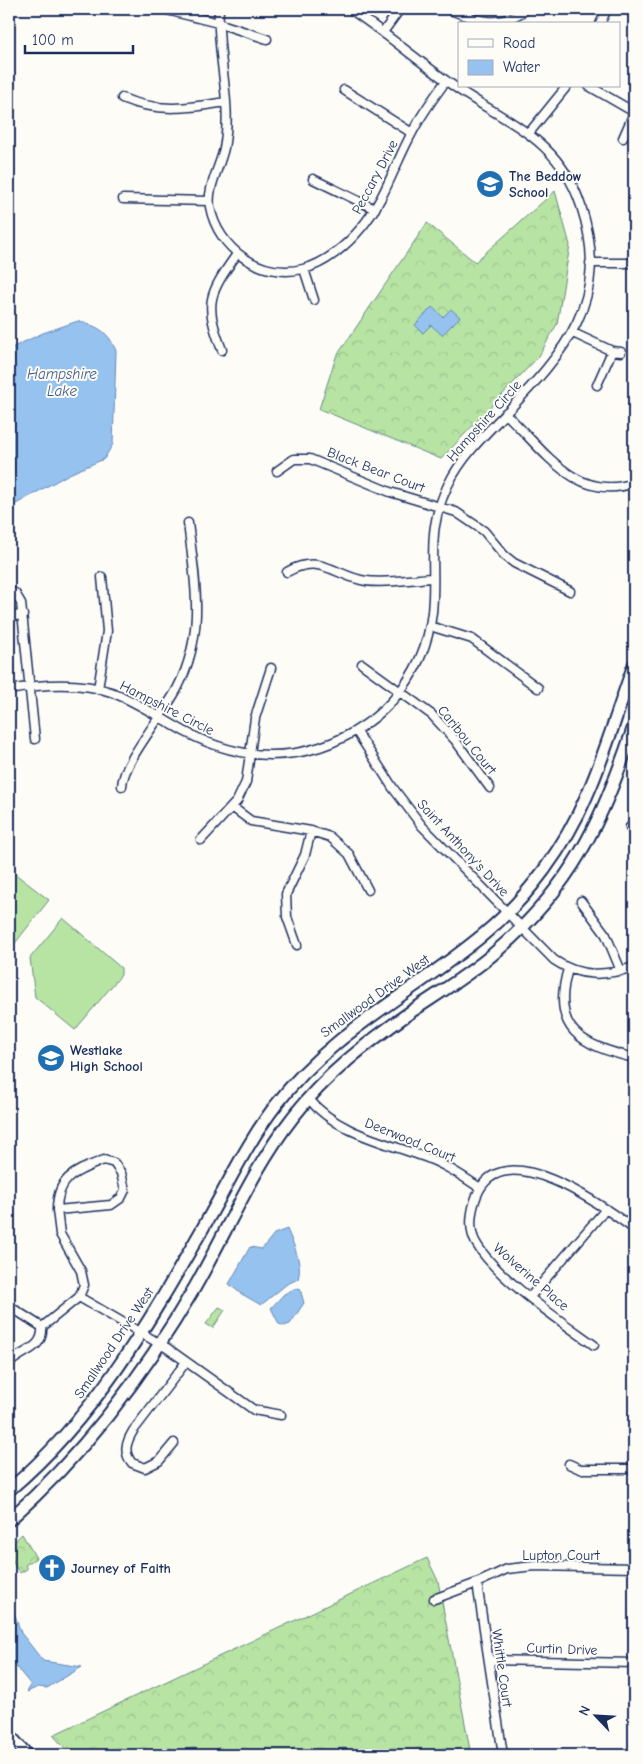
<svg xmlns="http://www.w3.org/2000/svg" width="643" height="1764" font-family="'Comic Neue',sans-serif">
	<defs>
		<pattern id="forest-crowns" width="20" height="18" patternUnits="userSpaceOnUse" patternTransform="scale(1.25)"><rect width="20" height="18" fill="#b7e4a3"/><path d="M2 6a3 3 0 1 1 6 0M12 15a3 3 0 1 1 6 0" fill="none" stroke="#9dc48f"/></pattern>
	</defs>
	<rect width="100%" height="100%" fill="#fdfcf7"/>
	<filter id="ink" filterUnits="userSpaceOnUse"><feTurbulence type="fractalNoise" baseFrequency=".02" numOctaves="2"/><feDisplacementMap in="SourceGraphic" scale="10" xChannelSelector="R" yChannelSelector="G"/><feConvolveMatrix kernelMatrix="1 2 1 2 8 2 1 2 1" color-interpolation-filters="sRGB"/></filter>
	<g filter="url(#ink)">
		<path fill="#b7e4a3" stroke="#698a80" d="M9 869 49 900 12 947 9 948Z
			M63 918 121 968V975L75 1030 35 997 30 958Z"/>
		<path fill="url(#forest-crowns)" stroke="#698a80" d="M555 191 570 245 557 324 539 356 441 459 319 409 336 357 427 223 475 262Z
			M219 1307 225 1310 213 1328 206 1324Z
			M22 1534 36 1558 25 1565 27 1569 20 1573C9 1561 8 1545 22 1534Z
			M427 1558 438 1581 471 1755H71L53 1735Z"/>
		<path fill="#96c2ef" stroke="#6587b5" d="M432 307 443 317 451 309 460 317 442 335 431 325 423 333 415 325Z
			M78 321C98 326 109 332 116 351L113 444 104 459 69 474 9 508V349L43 333Z
			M287 1229C293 1243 303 1264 298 1279L287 1284 261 1305 240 1293 229 1284 250 1247 262 1249 274 1234Z
			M294 1289H300L304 1303 290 1324 284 1326 279 1324 271 1308 284 1294Z
			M9 1597 21 1633 43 1661 82 1667 47 1688 38 1687 27 1692 31 1685 9 1658Z"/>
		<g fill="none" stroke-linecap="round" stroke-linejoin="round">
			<g stroke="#1b2f5e" stroke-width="11">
				<path id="street" d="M163 9 218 23 267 39
					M219 9C216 55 233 102 224 148 220 167 207 187 210 207 218 249 260 279 303 269 325 264 347 245 361 228 385 200 395 163 413 131 422 114 434 97 446 81
					M448 9C475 20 500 30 526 9
					M600 24 607 9
					M384 31 400 9
					M589 86 634 112
					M344 90 412 133
					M122 98C156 113 190 108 226 102
					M529 133 567 86
					M623 138 634 113
					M313 179 375 209
					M123 199 209 201
					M590 263H634
					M304 269 314 300
					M573 333 612 351 621 352
					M222 350C204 303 208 295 237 254
					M597 385 612 351
					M505 413C543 449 576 503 634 483
					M277 471 294 459H310L390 492 456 512 484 531 504 555 514 563 570 591
					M287 572C321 553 335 576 366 581 387 584 411 579 432 578
					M15 593 21 603 35 739
					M9 616 23 615
					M430 626 472 639 538 688
					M362 664 432 715 455 740 490 788
					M98 689 107 631 102 577
					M9 690C42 684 78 681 111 692 133 700 153 713 173 725 220 753 268 764 320 747 386 725 431 669 433 598 435 554 427 529 448 485 461 458 483 436 504 415 565 352 612 300 581 206 558 135 502 122 448 82 415 58 384 32 350 9
					M357 732 393 788 422 826 554 960C580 978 605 976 634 967
					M122 786C123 761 166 712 178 687 206 631 195 581 188 523
					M232 807 251 821 311 831 330 837 349 854 368 890
					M630 827 634 829
					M201 840 237 801 246 782 255 718 271 668
					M581 901 606 935 621 971
					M297 945 287 917 286 894 305 855 311 831
					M568 969C550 1030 581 1045 634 1058
					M308 1098C336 1132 380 1141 419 1155 441 1162 461 1175 480 1188
					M104 1160 114 1163 121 1173 125 1190 121 1198 111 1205 57 1210C57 1176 77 1171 104 1160Z
					M79 1297 167 1348 254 1410 281 1415
					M530 1297 606 1209
					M9 1306 42 1327
					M42 1327 79 1297 84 1285 81 1271 60 1234 57 1210
					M594 1345C561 1321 496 1278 476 1243 468 1229 471 1210 477 1195 502 1133 603 1206 634 1229
					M9 1364C21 1350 44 1350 42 1327
					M174 1443 159 1461 145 1468 132 1463C123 1452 126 1443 133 1431L186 1362
					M569 1464 580 1469H634
					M477 1583 503 1755
					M434 1599 477 1583 507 1569 534 1566 634 1568
					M490 1660 634 1663"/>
			</g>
			<g stroke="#1b2f5e" stroke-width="15">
				<path id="secondary" d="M9 1490C97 1416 152 1317 208 1219 230 1180 249 1140 276 1105 332 1031 415 992 484 934 528 898 565 847 587 795 606 753 618 708 634 665
					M9 1520C85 1453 144 1375 195 1287 227 1231 253 1168 293 1117 326 1074 368 1042 412 1011 439 993 467 976 492 955 572 888 602 822 634 726
					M9 1735 27 1755"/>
			</g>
			<use href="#street" stroke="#fdfcf7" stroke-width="8"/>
			<use href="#secondary" stroke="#fdfcf7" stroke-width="11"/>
		</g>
	</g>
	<defs>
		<g id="school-disc" transform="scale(1.4375)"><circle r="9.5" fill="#1f6fb2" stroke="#fdfcf7"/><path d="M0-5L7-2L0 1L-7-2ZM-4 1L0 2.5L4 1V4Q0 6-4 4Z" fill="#fff"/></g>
		<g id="church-disc" transform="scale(1.4375)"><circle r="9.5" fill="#1f6fb2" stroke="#fdfcf7"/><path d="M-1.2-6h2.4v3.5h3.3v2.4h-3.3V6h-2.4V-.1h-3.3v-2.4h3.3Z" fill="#fff"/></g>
	</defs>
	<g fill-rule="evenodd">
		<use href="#school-disc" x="490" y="184"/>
		<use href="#school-disc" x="51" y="1058"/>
		<use href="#church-disc" x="52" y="1568"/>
	</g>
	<g text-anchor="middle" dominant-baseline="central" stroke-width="4" stroke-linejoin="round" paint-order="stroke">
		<g font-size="14" font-weight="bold" fill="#1b2f5e" stroke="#fdfcf7" text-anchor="start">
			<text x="509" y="176">The Beddow<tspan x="509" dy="16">School</tspan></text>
			<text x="70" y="1050">Westlake<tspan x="70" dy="16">High School</tspan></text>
			<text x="71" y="1568">Journey of Faith</text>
		</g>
		<g font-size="14" fill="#1b2f5e" stroke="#fdfcf7">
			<text transform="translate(375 177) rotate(-62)">Peccary Drive</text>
			<text transform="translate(484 421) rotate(-48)">Hampshire Circle</text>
			<text transform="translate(376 470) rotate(21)">Black Bear Court</text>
			<text transform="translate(167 708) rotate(27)">Hampshire Circle</text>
			<text transform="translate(467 740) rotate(51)">Caribou Court</text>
			<text transform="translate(463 848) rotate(47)">Saint Anthony's Drive</text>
			<text transform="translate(375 996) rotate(-36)">Smallwood Drive West</text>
			<text transform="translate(410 1140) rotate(22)">Deerwood Court</text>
			<text transform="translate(531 1277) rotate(41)">Wolverine Place</text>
			<text transform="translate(114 1343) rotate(-56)">Smallwood Drive West</text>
			<text x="561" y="1555">Lupton Court</text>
			<text transform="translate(562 1649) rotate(2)">Curtin Drive</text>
			<text transform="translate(502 1668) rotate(82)">Whittle Court</text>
		</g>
		<g font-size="15" font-style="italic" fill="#405b8a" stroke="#fdfcf7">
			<text x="62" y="374">Hampshire<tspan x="62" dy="17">Lake</tspan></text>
		</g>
	</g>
	<rect width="643" height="1764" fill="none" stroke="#fdfcf7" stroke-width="30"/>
	<rect x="15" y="15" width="613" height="1734" fill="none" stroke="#1b2f5e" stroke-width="2" filter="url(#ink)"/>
	<rect x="458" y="22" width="162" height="65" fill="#fdfcf7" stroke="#a3aaba"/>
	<rect x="468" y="39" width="25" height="8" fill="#fdfcf7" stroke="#a3aaba"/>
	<text x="503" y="48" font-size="15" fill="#1b2f5e">Road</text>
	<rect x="468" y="60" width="25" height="15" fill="#96c2ef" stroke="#a3aaba"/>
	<text x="503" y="72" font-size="15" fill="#1b2f5e">Water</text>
	<g transform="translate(596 1716) rotate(295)" stroke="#fdfcf7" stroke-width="4" paint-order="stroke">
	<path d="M0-4L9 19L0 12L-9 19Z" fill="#1b2f5e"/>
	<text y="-8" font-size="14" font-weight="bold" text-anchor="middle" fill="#1b2f5e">N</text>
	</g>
	<path d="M25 45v8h108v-8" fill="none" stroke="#1b2f5e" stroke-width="2.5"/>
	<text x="32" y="45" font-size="15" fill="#1b2f5e" stroke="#fdfcf7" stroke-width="4" paint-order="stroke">100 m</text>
</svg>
